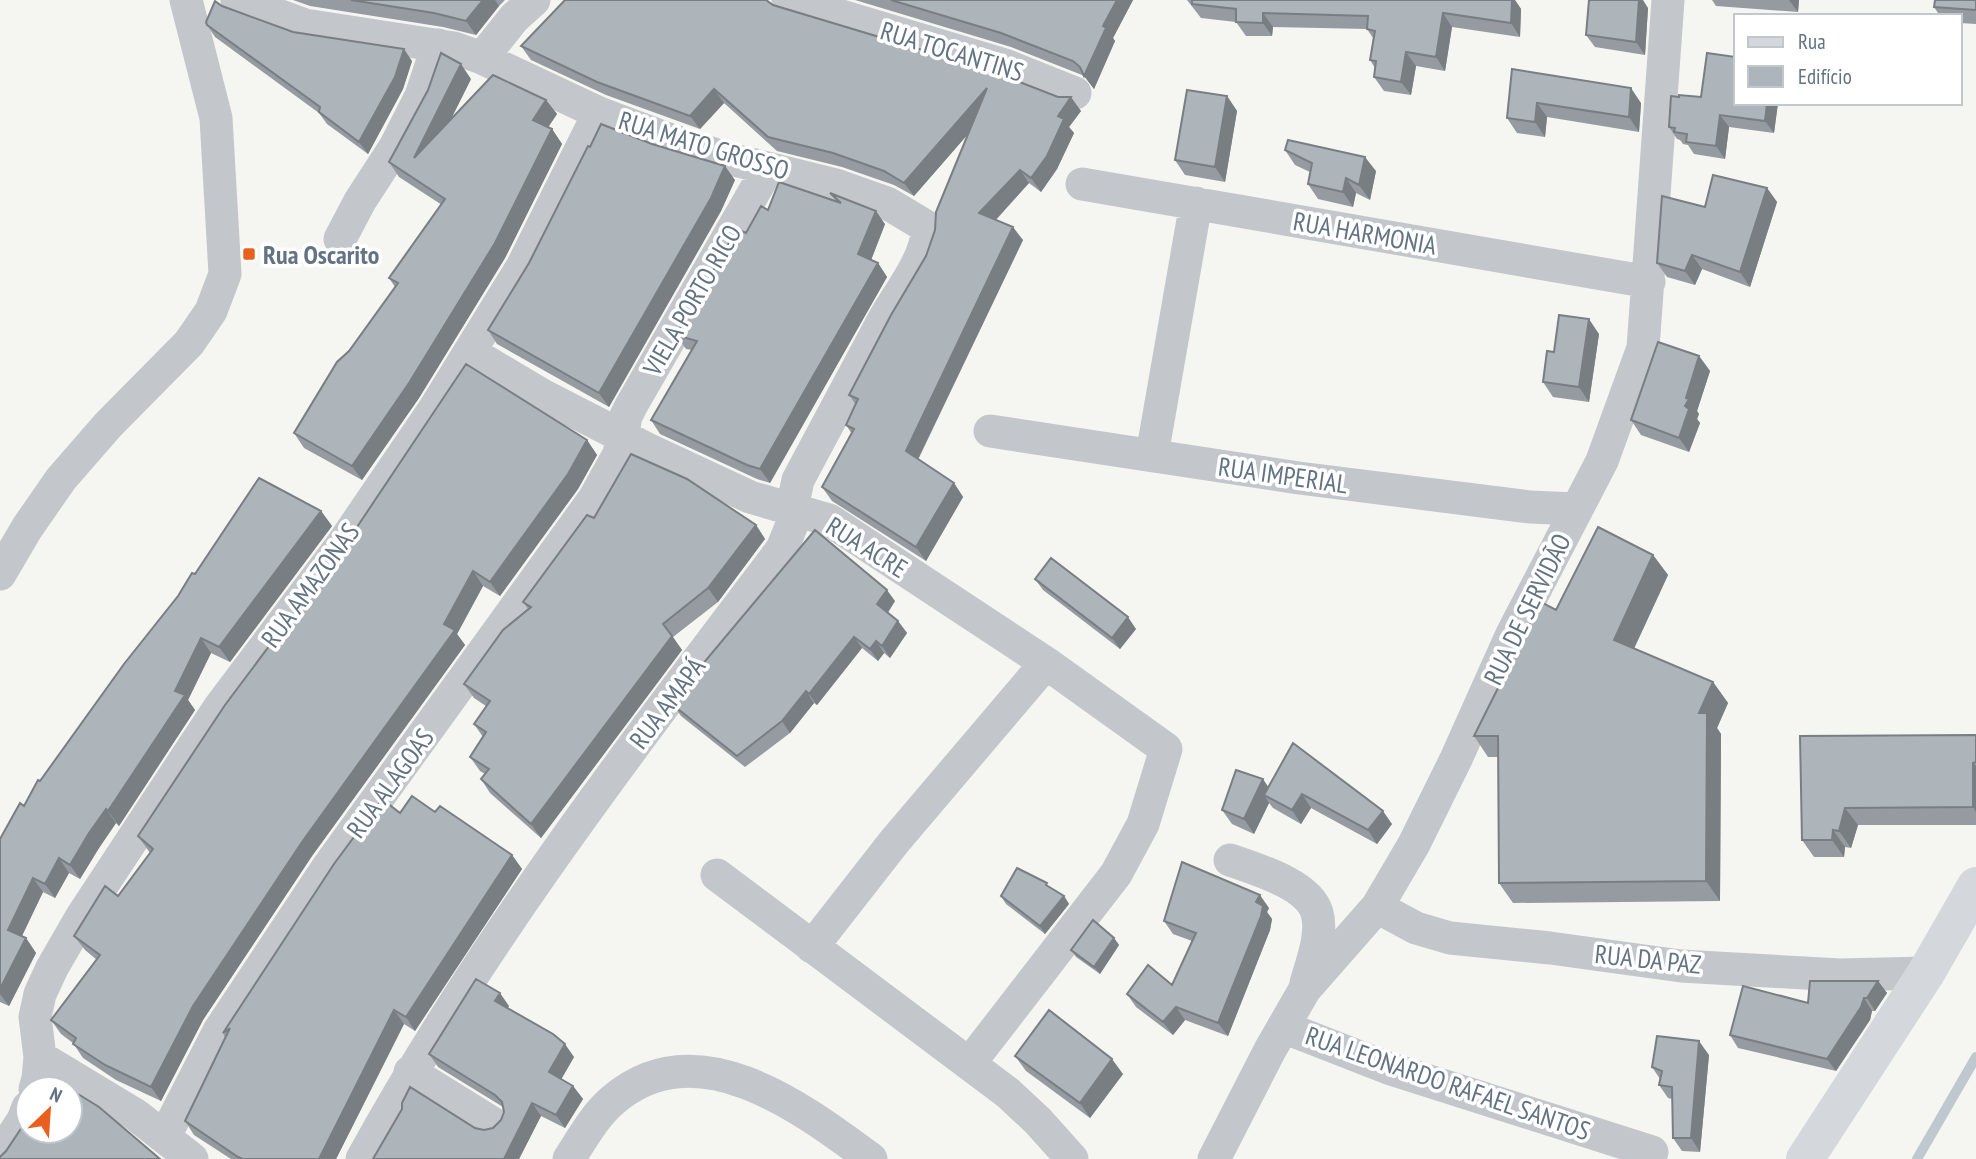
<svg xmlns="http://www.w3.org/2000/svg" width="1976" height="1159" font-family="'PT Sans Narrow',sans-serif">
	<rect width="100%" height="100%" fill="#f5f6f2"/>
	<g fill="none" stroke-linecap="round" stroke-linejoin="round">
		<path stroke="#bec8ce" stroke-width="10" d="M1917 1159 1976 1057"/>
		<path stroke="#c3c6ca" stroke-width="33" d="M237 0 305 25 454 48 482 58 599 113 668 139 726 158 836 185 887 203 927 227C929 256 898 294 884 319 856 372 827 426 798 480L792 508 793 522 782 549C633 746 481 942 362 1159
			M788 0 1005 65 1075 93
			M482 58 514 18 534 0
			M1082 184 1649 282
			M340 239 360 201 395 147 421 96 438 45
			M470 352 542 395 647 449 750 497 829 520 1046 663 1166 749 1143 824 1116 874 969 1064
			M990 431 1299 478 1530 507 1577 509
			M1152 455 1196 203
			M0 574 27 528 61 479 108 425 189 343 211 311 225 274 216 118 186 0
			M1230 860C1255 869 1309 884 1317 913 1323 934 1312 962 1306 983
			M717 875 1008 1093 1038 1121 1072 1159
			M1377 907 1416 928 1450 938 1550 948 1681 966 1840 975 1926 973
			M812 947 894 842 1046 663
			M1283 1027 1388 1068 1652 1152
			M40 1057 136 1115 192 1159
			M410 1072 494 1124
			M35 1089 38 1078 40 1057 35 1017 40 994 52 968 82 916 219 708 341 546 435 408 522 267 599 113
			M165 1136 219 1031 328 867 594 499 619 454 626 416 631 406 768 168
			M0 1155 23 1120 28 1107
			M569 1159C582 1139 595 1115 613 1100 697 1028 802 1108 871 1159
			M1214 1159 1270 1050 1305 989 1377 907 1414 844 1456 759 1512 634 1602 461 1643 348 1668 0"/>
		<path stroke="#d4d8dc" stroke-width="38" d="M1805 1159 1926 973 1976 886"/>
	</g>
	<path fill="#959ba0" d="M293 0H505L499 6 476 35 443 27 310 6Z
		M855 0H1133L1113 38 1115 41 1094 89 1086 78 1082 75 1011 47Z
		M1187 0H1515L1521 9 1520 37 1452 27 1445 71 1416 66 1411 95 1384 91 1374 77 1375 68 1370 60 1373 38 1367 29 1273 27 1272 36H1246L1236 22 1201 18Z
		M1712 0H1799L1798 12 1716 6Z
		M1976 0V24L1960 23V16H1940L1934 7Z
		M769 2 773 5 1081 111 1069 127 1074 133 1057 169 1041 192 1029 183 996 220 1023 240 918 460 954 483 963 497 926 561 832 501 822 487 852 434 846 425 856 405 849 395 926 256 968 134 914 196 894 185 842 167 777 151 724 103 700 129 606 95 531 60 521 46Z
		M222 6 293 32 412 61 403 89 368 154 327 124 319 113 215 37 207 25Z
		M1648 8 1645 55 1595 47 1586 35Z
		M1512 69 1641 103 1639 132 1547 117 1545 137 1517 133 1507 118Z
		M471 79 451 119 546 100 557 114 548 127 552 129 562 144 505 258 419 398 362 480 304 448 294 433 349 351 395 287 389 278 442 205 399 177 389 162Z
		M1227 96 1237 111 1225 182 1185 175 1175 160Z
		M1736 103H1778L1774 133 1729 127 1725 159 1694 154 1688 145 1683 144 1680 140 1677 139 1669 127Z
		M1285 150 1376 171 1370 200 1356 193 1353 207 1318 199 1308 184 1310 172 1295 165Z
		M735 180 721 211 609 407 497 344 488 330Z
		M1767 188 1777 202 1750 287 1702 269 1695 285 1667 277 1657 263 1705 207Z
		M830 193 885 224 871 260 878 263 887 277 770 483 757 479 660 434 651 420 692 350 686 349 676 335 768 210 836 201Z
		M1599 334 1589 402 1553 397 1543 382 1554 352Z
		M1699 356 1710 371 1697 411 1699 414 1697 419 1700 423 1689 452 1641 435 1631 420Z
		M587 440 597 455 578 489 500 596 483 586 457 634 465 645 312 856 203 1020 161 1101 116 1080 83 1058 73 1043 61 1034 51 1020 97 960 85 950 74 936 118 896 150 853 138 836Z
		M321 511 332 526 230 662 211 653 188 700 195 710 119 826 116 823 99 848 80 879 69 873 55 898 43 892 22 936 26 938 36 953 9 1006 0 1002V839L195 574Z
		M594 518 756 525 765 539 718 602 673 637 682 650 541 838 490 793 481 779 485 774 480 771 470 757 483 737 474 724 486 706 474 698 464 684 528 609 523 602Z
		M1653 555 1668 575 1634 649 1713 682 1728 703 1717 728 1721 734 1720 901 1513 903 1499 883 1498 757H1488L1474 736 1556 610Z
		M1035 579 1136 629 1120 649 1043 590Z
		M895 601 888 613 898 621 907 633 890 658 884 653 878 661 862 648 817 705 814 703 790 733 745 767 681 716 673 705Z
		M1976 735V825H1858L1851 848 1845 847 1844 857H1814L1802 840 1800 736Z
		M1293 743 1392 824 1377 844 1311 808 1301 824 1273 808 1269 803 1254 834 1232 824 1222 810 1268 787Z
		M435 812 512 855 522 869 415 1031 404 1024 336 1159H231L194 1135 185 1121 225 1037 223 1033 400 813Z
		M1051 889 1064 896 1069 904 1045 934 1006 904 1001 896Z
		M1269 908 1267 912 1272 919 1270 930 1228 1036 1185 1020 1173 1035 1136 1007 1127 994 1172 985 1192 941 1173 934 1164 921Z
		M1114 938 1119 945 1100 974 1076 957 1071 950Z
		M1878 981 1887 993 1875 1011H1872L1870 1020 1836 1071 1738 1048 1730 1035 1808 1003Z
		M509 1006 508 1009 574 1057 561 1079 573 1086 583 1099 565 1128 541 1116 519 1159H373L475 1128 484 1130 493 1128 501 1120 504 1112 503 1107 438 1067 429 1054Z
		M1709 1055 1700 1152 1682 1151 1673 1138 1672 1099 1668 1098 1659 1085 1660 1079 1652 1067Z
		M1015 1056 1123 1074 1090 1118 1026 1071Z"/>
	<path fill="#797e82" d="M483 0H495L499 6 476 35 466 21Z
		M1117 0H1133L1113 38 1115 41 1094 89 1084 76 1103 26Z
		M1512 0H1515L1521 9 1520 37 1511 23Z
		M1639 0H1643L1648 8 1645 55 1636 42Z
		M1789 0H1799L1798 12Z
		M1263 13 1273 27 1272 36 1263 23Z
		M1443 13 1452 27 1445 71 1436 57Z
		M404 49 412 61 403 89 368 154 359 142Z
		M1406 52 1416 66 1411 95 1401 82Z
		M461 64 471 79 424 173 414 158Z
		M987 88 996 102 914 196 904 183Z
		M1631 88 1641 103 1639 132 1629 117Z
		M714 89 724 103 700 129 690 116Z
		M1227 96 1237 111 1225 182 1215 167Z
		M1071 97 1081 111 1069 127 1074 133 1057 169 1041 192 1031 178 1058 116Z
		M546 100 557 114 543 135 533 120Z
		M1537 103 1547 117 1545 137 1535 122Z
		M1767 103H1778L1774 133 1765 121Z
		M1720 115 1729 127 1725 159 1716 146Z
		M552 129 562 144 505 258 419 398 362 480 352 466Z
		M1365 157 1376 171 1370 200 1359 185Z
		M725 166 735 180 721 211 609 407 599 393Z
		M1020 170 1029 183 989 227 979 213Z
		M1346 178 1356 193 1353 207 1343 192Z
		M1767 188 1777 202 1750 287 1740 272Z
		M876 211 885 224 868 268 858 254Z
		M1013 227 1023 240 915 465 906 451Z
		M1692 255 1702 269 1695 285 1685 271Z
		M878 263 887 277 770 483 760 469Z
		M1589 319 1599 334 1589 402 1579 387Z
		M1699 356 1710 371 1697 411 1699 414 1697 419 1700 423 1689 452 1679 438 1686 398Z
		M587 440 597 455 578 489 500 596 490 582Z
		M954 483 963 497 926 561 916 547Z
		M321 511 332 526 230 662 219 647Z
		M756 525 765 539 718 602 708 588Z
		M1653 555 1668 575 1628 661 1614 640Z
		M473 571 483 586 457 634 465 645 312 856 203 1020 161 1101 151 1087 193 1006 444 624Z
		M887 590 895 601 885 616 877 604Z
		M1128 617 1136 629 1120 649 1112 638Z
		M898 621 907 633 890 658 882 646Z
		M672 636 682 650 541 838 531 824Z
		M854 637 862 648 817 705 809 694Z
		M201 638 211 653 188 700 195 710 119 826 108 811 175 691Z
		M876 641 884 653 878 661 870 649Z
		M1713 682 1728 703 1717 728 1721 734 1720 901 1706 881 1699 713Z
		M806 691 814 703 790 733 782 721Z
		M1973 763 1976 766V812L1973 807Z
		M1263 779 1273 794 1264 795 1269 803 1254 834 1244 819Z
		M1302 794 1311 808 1301 824 1292 810Z
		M1845 808 1858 825 1851 848 1839 831Z
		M106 809 116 823 99 848 80 879 70 865 89 833Z
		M1383 811 1392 824 1377 844 1368 830Z
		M1833 830 1845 847 1844 857 1832 840Z
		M512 855 522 869 415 1031 406 1017Z
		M59 858 69 873 55 898 45 884Z
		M33 878 43 892 18 944 8 930Z
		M1260 895 1269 908 1267 912 1272 919 1270 930 1228 1036 1218 1023 1256 902Z
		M1064 896 1069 904 1045 934 1040 926Z
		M26 938 36 953 9 1006 0 994V989Z
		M1114 938 1119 945 1100 974 1094 967Z
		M1878 981 1887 993 1875 1011 1867 998Z
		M500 993 509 1006 504 1014 495 1001Z
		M1864 998 1872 1011 1870 1020 1836 1071 1827 1059Z
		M1176 1007 1185 1020 1173 1035 1163 1022Z
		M394 1010 404 1024 336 1159H319Z
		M1699 1041 1709 1055 1700 1152 1691 1138Z
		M565 1044 574 1057 558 1085 549 1072Z
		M1112 1059 1123 1074 1090 1118 1080 1103Z
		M573 1086 583 1099 565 1128 556 1115Z
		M532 1103 541 1116 519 1159H504Z"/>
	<path fill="#adb4ba" stroke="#797e82" stroke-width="2" d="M351 0H483L466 21 434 13Z
		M565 0H766L773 5 989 70 1058 97H1071L1058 116 1064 119 1047 156 1031 178 1020 170 979 213 1013 227 906 451 954 483 916 547 822 487 854 429 846 425 858 399 849 395 891 315 926 256 935 230 936 212 987 88 904 183 884 171 833 153 768 137 714 89 690 116 597 82 521 46Z
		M891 0H1117L1103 26 1106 28 1084 76 1080 67 1073 61 1001 33Z
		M1192 0H1512L1511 23 1443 13 1436 57 1406 52 1401 82 1374 77 1376 61 1370 60 1375 31 1367 29 1368 16 1263 13V23L1236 22V9L1192 4Z
		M1589 0H1639L1636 42 1586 35Z
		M1935 0H1976V10L1934 7Z
		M215 1 222 6 293 32 404 49 395 77 359 142 319 112 320 107 207 25 206 22Z
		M441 53 461 64 414 158 493 75 546 100 533 120 552 129 495 243 409 383 352 466 294 433 337 362 349 351 398 283 389 278 445 199 389 162 428 90Z
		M1707 53 1736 57V103H1767L1765 121 1720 115 1716 146 1686 142 1687 134 1674 132 1675 128 1669 127 1671 96 1679 97V95L1701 97Z
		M1512 69 1631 88 1629 117 1537 103 1535 122 1507 118Z
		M1187 90 1227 96 1215 167 1175 160Z
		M601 124 652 144 725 166 711 198 599 393 488 330 529 263 588 146 590 147Z
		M1288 140 1365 157 1359 185 1346 178 1343 192 1308 184 1312 163 1285 150Z
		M1713 175 1767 188 1740 272 1692 255 1685 271 1657 263 1662 196 1705 207Z
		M779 182 841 203 830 193 876 211 858 254 878 263 760 469 747 465 651 420 697 341 676 335 737 229 746 233 761 206 768 210Z
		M1559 315 1589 319 1579 387 1543 382 1547 351 1554 352Z
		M1658 342 1699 356 1686 398 1689 399 1685 406 1689 409 1679 438 1631 420Z
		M466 364 587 440 568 474 490 582 473 571 444 624 455 630 302 842 193 1006 151 1087 105 1065 73 1044 76 1038 51 1020 100 955 74 936 105 886 118 896 153 849 138 836 225 705 347 542Z
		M631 454 687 479 756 525 708 588 663 624 672 636 531 824 481 779 489 769 470 757 486 732 474 724 490 701 464 684 503 630 531 607 523 602 587 515 594 518Z
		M259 478 321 511 219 647 201 638 175 691 185 695 108 811 106 809 89 833 70 865 59 858 45 884 33 878 8 930 26 938 0 989V839L20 803 24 806 38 780 40 781 124 664 178 596 192 573 195 574Z
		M1598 527 1653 555 1614 640 1713 682 1699 713H1707L1706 881 1499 883 1498 736H1474L1541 602 1556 610Z
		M815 530 887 590 877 604 898 621 882 646 876 641 870 649 854 637 809 694 806 691 782 721 737 756 673 705 701 666Z
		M1051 558 1128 617 1112 638 1035 579Z
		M1976 735V762L1973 763V807L1845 808 1839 831 1833 830 1832 840H1802L1800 736Z
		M1293 743 1383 811 1368 830 1302 794 1292 810 1264 795Z
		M1236 770 1263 779 1244 819 1222 810Z
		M412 796 435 812 440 806 512 855 406 1017 394 1010 319 1159H243L238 1157 185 1121 230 1028 223 1033 334 864 382 799 400 813Z
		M1182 862 1260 895 1256 902 1263 906 1261 916 1218 1023 1176 1007 1163 1022 1127 994 1148 965 1172 985 1196 933 1164 921Z
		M1017 868 1047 883 1046 885 1064 896 1040 926 1001 896Z
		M1093 920 1114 938 1094 967 1071 950Z
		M476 979 500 993 495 1001 553 1034 565 1044 549 1072 573 1086 556 1115 532 1103 504 1159H373L402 1109V1103L410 1087 475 1128 484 1130 493 1128 501 1120 504 1112 502 1102 495 1095 429 1054Z
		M1810 981H1878L1867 998H1864L1861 1007 1827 1059 1730 1035 1743 986 1808 1003Z
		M1049 1010 1112 1059 1080 1103 1015 1056Z
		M1657 1036 1699 1041 1691 1138H1673L1672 1087 1659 1085 1662 1071 1652 1067Z
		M57 1081 69 1089H46L51 1082Z
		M70 1089 99 1107 160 1159H0V1157L6 1151 28 1118V1131H70Z"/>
	<rect fill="#e95f1e" stroke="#fff" stroke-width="2.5" x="242" y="247" width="14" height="14" rx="3.5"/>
	<g text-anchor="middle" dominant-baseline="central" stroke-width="7" stroke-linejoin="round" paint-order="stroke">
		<g font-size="26" fill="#637384" stroke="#fff">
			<text transform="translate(952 51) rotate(17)">RUA TOCANTINS</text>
			<text transform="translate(704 145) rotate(17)">RUA MATO GROSSO</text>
			<text transform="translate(1365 233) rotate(10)">RUA HARMONIA</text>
			<text transform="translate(692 300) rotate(-60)">VIELA PORTO RICO</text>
			<text transform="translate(1283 475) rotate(8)">RUA IMPERIAL</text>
			<text transform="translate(867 547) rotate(32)">RUA ACRE</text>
			<text transform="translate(310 585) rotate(-54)">RUA AMAZONAS</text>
			<text transform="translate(1527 609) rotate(-64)">RUA DE SERVIDÃO</text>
			<text transform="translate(667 703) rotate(-53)">RUA AMAPÁ</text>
			<text transform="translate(390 783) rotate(-54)">RUA ALAGOAS</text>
			<text transform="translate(1648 959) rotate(6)">RUA DA PAZ</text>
			<text transform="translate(1448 1083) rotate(19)">RUA LEONARDO RAFAEL SANTOS</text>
		</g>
		<g font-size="26" font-weight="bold" fill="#637384" stroke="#fff" text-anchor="start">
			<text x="263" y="254">Rua Oscarito</text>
		</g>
	</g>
	<rect x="1734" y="14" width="228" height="91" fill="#ffffff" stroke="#c1c7ce" stroke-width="2"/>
	<rect x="1748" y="37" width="35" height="10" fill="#d4d8dc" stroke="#c1c7ce" stroke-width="2"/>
	<text x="1798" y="49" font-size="21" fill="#637384">Rua</text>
	<rect x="1748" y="66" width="35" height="21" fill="#adb4ba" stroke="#c1c7ce" stroke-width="2"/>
	<text x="1798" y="84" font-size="21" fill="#637384">Edifício</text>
	<g transform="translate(49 1110) rotate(25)"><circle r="33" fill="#ffffff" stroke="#c1c7ce" stroke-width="2"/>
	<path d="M0-5L12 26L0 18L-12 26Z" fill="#e95f1e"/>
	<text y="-10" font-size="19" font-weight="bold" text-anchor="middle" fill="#637384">N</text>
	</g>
</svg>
